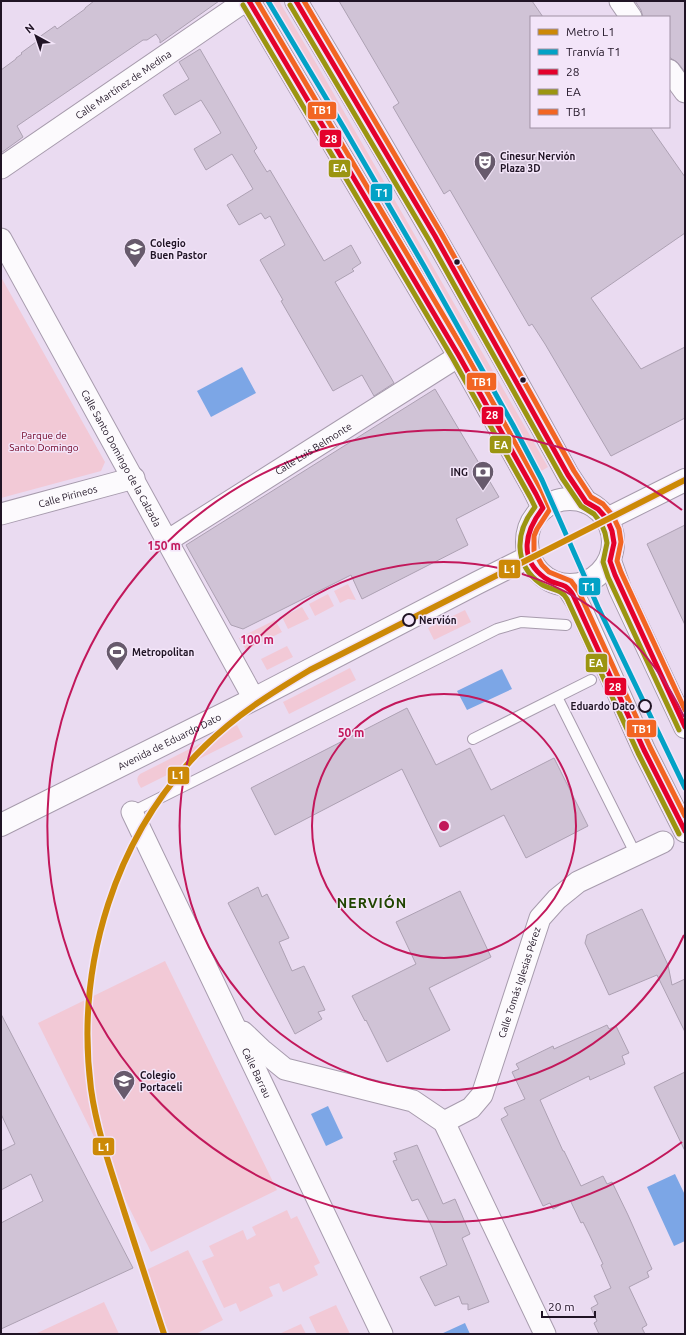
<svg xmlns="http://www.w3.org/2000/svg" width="686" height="1335" font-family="Ubuntu,sans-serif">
	<rect width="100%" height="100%" fill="#eadbf1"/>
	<path fill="#f2c9d6" d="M267 1H279L316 63 548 467 538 473 308 69Z
		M1 277 105 462 101 471 1 498Z
		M348 584 356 600 348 599 340 603 334 591Z
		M328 594 334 606 315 616 309 604Z
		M302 607 309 619 288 629 282 617Z
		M465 610 471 622 434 640 428 628Z
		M275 620 282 632 246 650 239 638Z
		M287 646 293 657 267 670 261 659Z
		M350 668 356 680 289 714 283 702Z
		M237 725 243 737 141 788C138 783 135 779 140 774Z
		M165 961 277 1190 151 1252 38 1023Z
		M287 1210 291 1219 297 1216 320 1263 314 1266 318 1275 283 1292 279 1283 269 1287 273 1296 240 1312 236 1303 224 1308 202 1261 214 1256 209 1246 243 1230 247 1240 256 1235 252 1227Z
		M188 1250 223 1320 196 1334H170L140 1273Z
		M104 1302 119 1334H35Z
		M336 1305 350 1334H317L309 1317Z
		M301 1324 306 1334H279Z"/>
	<path fill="#7ca6e6" d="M242 367 256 393 211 417 197 391Z
		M502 669 512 689 467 710 457 691Z
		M328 1106 343 1138 326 1146 311 1114Z
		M675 1174 685 1195V1241L674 1246 647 1187Z
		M465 1323 470 1334H441Z"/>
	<path fill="#d0c3d6" stroke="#ada1b3" d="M94 1H219L160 43V40L156 34 147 40H143L17 126 23 137 1 153V70L16 59V58L22 54 21 53 36 42 35 40 55 26 57 29 85 9V8Z
		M339 1H532L543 17H531V127H650L685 177V233L591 298 641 369 685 347V418L611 456 545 344 532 324 529 326 450 190 444 194 393 107 399 103Z
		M635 1H685V72L678 63 669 57V17H643L641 10Z
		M200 49 257 148 254 151 267 172 270 170 324 261 351 245 361 263 352 269 354 271 335 282 394 383 374 396 362 375 333 391 281 301 283 300 260 260 285 245 270 216 265 219 261 213 239 225 227 205 253 189 243 172 232 154 206 170 194 149 221 133 211 116 201 100 175 115 163 95 189 79 179 62Z
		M435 389 499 497 456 519 468 545 362 599 351 575 243 629 231 625 186 545Z
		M685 525V625L647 544Z
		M407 708 436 765 470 748 491 790 554 758 588 826 526 858 504 815 440 847 402 769 275 835 251 788Z
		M258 887 262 897 267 894 289 938 279 942 292 971 304 966 325 1010 318 1012 322 1019 295 1034 228 903Z
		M460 891 491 957 429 988 450 1030 387 1062 366 1020 365 1021 352 996 416 964 396 922Z
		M642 909 668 965 672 985 685 979V1032L657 975 609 995 585 943 587 935Z
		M1 1014 133 1268 1 1329V1223L43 1201 31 1174 1 1190V1151L15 1144 1 1114Z
		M607 1025 609 1029 616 1026 629 1053 622 1056 625 1064 590 1080 589 1076 540 1100 563 1151H564L581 1186 603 1176 607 1184 612 1182 628 1215 652 1269 647 1272 649 1277 629 1287 647 1325 642 1328 645 1334H599L594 1323 597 1321 591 1308 598 1304 594 1296 611 1288 601 1265 603 1264 590 1236 583 1222 581 1223 570 1200 553 1209 550 1203 543 1206 501 1119 508 1115 504 1108 525 1099 512 1072 519 1069 516 1064 553 1046 554 1049Z
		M685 1072V1151L654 1087Z
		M417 1145 443 1204 455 1199 470 1234 462 1238 489 1302 468 1310V1304H462L459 1296 435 1306 420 1277 447 1265 432 1227 418 1199 412 1201 393 1161 397 1160 394 1153Z"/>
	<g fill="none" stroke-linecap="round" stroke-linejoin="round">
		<g stroke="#a79bad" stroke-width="12">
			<path id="service" d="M557 697 636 855
				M473 739 591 680
				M132 812 497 629 521 622 566 625"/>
		</g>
		<g stroke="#a79bad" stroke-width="23">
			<g id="minor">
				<path d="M620 1 631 17"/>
				<path d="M669 70 685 92"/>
				<path id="s1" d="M1 168 245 1"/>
				<path id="s2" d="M1 239 254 699"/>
				<path id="s3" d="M1 514 134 478"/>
				<path id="s4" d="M167 541 459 356"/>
				<path id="s5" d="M132 812 382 1334"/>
				<path d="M243 1032 263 1051 285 1069 413 1101 444 1122 545 1334"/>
				<path id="s6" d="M444 1122 471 1108 482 1095 540 918 557 899 578 882 663 842"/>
			</g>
		</g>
		<g stroke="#a79bad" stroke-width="24">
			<g id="primary">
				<path d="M249 1 459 356 532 486 543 508"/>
				<path d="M296 1C390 157 481 315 568 475L586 502"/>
				<circle cx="570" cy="542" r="43"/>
				<path d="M607 519 685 480"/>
				<path d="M610 561 620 589 685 727"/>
				<path d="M567 586 576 600 584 616 644 750 685 831"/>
				<path id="s7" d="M1 825 254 699 477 583 529 557"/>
			</g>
		</g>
		<use href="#service" stroke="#fcfafd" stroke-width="10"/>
		<use href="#minor" stroke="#fcfafd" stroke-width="21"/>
		<use href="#primary" stroke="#fcfafd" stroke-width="22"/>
		<g stroke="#f3e5f9" stroke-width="8">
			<path id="bus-1" d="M249 1 459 356 536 494 543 508C525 531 518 559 545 578 557 587 564 580 573 595L644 750 685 831
				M296 1 435 236 568 475 586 502 598 509 607 519 612 531 614 543 610 561 615 575 685 727"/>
		</g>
		<g stroke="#f3e5f9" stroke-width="8">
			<path id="bus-2" d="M243 5 453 359 530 497 535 507C515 532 513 564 541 584 551 591 560 587 567 599L638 753 679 834
				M290 5 429 240 562 478 581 506 594 514 601 523 605 533 607 543 603 562 608 577 679 730"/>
		</g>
		<g stroke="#f3e5f9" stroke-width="8">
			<path id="bus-3" d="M257 1 465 352 542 491 550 509 537 529 534 536V551L542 565 549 572 571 581 579 592 650 747 685 816
				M304 1 441 233 574 471 591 497 603 504 613 516 619 529 621 542 617 561 621 572 685 710"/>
		</g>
		<use href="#bus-1" stroke="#e4002b" stroke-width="5"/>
		<use href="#bus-2" stroke="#9b9511" stroke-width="5"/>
		<use href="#bus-3" stroke="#f26522" stroke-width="5"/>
		<g stroke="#f3e5f9" stroke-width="8">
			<path id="tram-1" d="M268 1 344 128 424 266 513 425 542 480 598 607 685 788"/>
		</g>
		<use href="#tram-1" stroke="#02a2c6" stroke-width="5"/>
		<g stroke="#f3e5f9" stroke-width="9">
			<path id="metro-1" d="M164 1334C151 1294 138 1254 125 1214 112 1173 97 1132 91 1089 75 965 115 834 205 746 236 715 273 692 310 670L685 480"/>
		</g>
		<use href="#metro-1" stroke="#cc8907" stroke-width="6"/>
	</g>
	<g fill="none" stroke="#c2185b" stroke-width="2">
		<circle cx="444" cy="826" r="132"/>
		<path d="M684 935A264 264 0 1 1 684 717"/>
		<path d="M682 1142A396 396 0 1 1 682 510"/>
	</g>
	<defs>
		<g id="theatre-pin" transform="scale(1.15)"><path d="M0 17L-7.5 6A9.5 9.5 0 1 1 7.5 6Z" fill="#675a6c" stroke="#f3e5f9"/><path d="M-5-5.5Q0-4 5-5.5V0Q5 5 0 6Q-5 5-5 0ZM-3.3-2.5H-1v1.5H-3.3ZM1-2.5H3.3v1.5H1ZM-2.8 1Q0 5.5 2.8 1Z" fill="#fff"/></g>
		<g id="school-pin" transform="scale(1.15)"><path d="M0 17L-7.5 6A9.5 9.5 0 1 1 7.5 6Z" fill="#675a6c" stroke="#f3e5f9"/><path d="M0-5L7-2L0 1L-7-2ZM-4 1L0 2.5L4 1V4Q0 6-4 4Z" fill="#fff"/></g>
		<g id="bank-pin" transform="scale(1.15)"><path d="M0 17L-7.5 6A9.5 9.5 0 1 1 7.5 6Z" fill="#675a6c" stroke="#f3e5f9"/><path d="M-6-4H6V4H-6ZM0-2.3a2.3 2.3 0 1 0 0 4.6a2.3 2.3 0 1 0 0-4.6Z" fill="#fff"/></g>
		<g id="stadium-pin" transform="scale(1.15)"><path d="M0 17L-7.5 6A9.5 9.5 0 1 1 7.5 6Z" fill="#675a6c" stroke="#f3e5f9"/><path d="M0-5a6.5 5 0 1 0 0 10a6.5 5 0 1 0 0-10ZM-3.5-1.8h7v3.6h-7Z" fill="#fff"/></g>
		<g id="university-pin" transform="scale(1.15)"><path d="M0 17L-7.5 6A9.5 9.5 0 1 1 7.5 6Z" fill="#675a6c" stroke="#f3e5f9"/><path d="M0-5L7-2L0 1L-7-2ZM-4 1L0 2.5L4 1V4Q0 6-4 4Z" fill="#fff"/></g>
	</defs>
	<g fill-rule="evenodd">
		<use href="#theatre-pin" x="485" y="162"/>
		<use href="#school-pin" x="135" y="249"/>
		<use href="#bank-pin" x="483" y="472"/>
		<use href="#stadium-pin" x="117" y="652"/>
		<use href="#university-pin" x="124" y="1081"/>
	</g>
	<g fill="#201425" stroke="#f3e5f9" stroke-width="1.5">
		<circle cx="457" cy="262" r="3.5"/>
		<circle cx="523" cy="380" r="3.5"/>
	</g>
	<g fill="#f3e5f9" stroke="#201425" stroke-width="2">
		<circle cx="409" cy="620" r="6"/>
		<circle cx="645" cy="706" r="6"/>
	</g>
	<g text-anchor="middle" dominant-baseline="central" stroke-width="3" stroke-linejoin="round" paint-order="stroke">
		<g font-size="10" fill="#201425" stroke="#f3e5f9">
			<text stroke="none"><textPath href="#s1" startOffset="148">Calle Martínez de Medina</textPath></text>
			<text stroke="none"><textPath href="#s4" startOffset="173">Calle Luis Belmonte</textPath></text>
			<text stroke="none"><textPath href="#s2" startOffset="250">Calle Santo Domingo de la Calzada</textPath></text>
			<text stroke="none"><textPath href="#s3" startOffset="69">Calle Pirineos</textPath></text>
			<text stroke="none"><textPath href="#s7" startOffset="188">Avenida de Eduardo Dato</textPath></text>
			<text stroke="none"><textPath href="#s6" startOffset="166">Calle Tomás Iglesias Pérez</textPath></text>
			<text stroke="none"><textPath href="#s5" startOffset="289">Calle Barrau</textPath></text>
		</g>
		<g font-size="10" font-weight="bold" fill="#201425" stroke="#f3e5f9" text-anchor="start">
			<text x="500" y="156">Cinesur Nervión<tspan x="500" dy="12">Plaza 3D</tspan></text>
			<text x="150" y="243">Colegio<tspan x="150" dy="12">Buen Pastor</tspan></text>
			<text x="468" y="472" text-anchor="end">ING</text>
			<text x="132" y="652">Metropolitan</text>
			<text x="140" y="1075">Colegio<tspan x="140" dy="12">Portaceli</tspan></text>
		</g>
		<g font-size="10" fill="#6f0122" stroke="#f3e5f9">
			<text x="44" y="435">Parque de<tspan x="44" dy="12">Santo Domingo</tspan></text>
		</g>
		<g font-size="10" font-weight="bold" fill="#201425" stroke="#f3e5f9" text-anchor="start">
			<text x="419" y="620">Nervión</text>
			<text x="635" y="706" text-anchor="end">Eduardo Dato</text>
		</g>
		<g font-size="14" font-weight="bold" letter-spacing="1" fill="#214501" stroke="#f3e5f9">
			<text x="372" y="903">NERVIÓN</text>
		</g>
	</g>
	<circle cx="444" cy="826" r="6" fill="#c2185b" stroke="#f3e5f9" stroke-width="2"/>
	<g font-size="12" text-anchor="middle" font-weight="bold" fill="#c2185b" stroke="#f3e5f9" stroke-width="3" stroke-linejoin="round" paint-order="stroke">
		<text x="164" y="550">150 m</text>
		<text x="257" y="644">100 m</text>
		<text x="351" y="737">50 m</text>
	</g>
	<g stroke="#f3e5f9" stroke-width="1.5">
		<rect x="307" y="101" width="30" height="19" rx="4" fill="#f26522"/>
		<rect x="319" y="129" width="23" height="19" rx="4" fill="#e4002b"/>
		<rect x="328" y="159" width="23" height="19" rx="4" fill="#9b9511"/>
		<rect x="370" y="183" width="23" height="19" rx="4" fill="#02a2c6"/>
		<rect x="466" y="372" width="31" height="19" rx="4" fill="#f26522"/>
		<rect x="481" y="406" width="23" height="19" rx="4" fill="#e4002b"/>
		<rect x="489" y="435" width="23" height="19" rx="4" fill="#9b9511"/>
		<rect x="498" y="559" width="23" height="20" rx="4" fill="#cc8907"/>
		<rect x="578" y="577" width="23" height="19" rx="4" fill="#02a2c6"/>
		<rect x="585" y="653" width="23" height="20" rx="4" fill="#9b9511"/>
		<rect x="604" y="677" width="23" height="19" rx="4" fill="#e4002b"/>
		<rect x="626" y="719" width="31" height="19" rx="4" fill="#f26522"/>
		<rect x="167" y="766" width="23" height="19" rx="4" fill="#cc8907"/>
		<rect x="92" y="1137" width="23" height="19" rx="4" fill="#cc8907"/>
	</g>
	<g font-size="11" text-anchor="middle" font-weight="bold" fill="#fff">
		<text x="322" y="114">TB1</text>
		<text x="331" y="143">28</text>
		<text x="340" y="172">EA</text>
		<text x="382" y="197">T1</text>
		<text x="482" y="386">TB1</text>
		<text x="492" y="419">28</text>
		<text x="501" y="449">EA</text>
		<text x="510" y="573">L1</text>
		<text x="589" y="591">T1</text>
		<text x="596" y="667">EA</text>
		<text x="615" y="691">28</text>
		<text x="642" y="733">TB1</text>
		<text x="178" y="779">L1</text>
		<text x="104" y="1151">L1</text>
	</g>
	<rect width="686" height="1335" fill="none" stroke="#201425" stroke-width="4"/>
	<rect x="530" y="16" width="140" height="112" fill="#f3e5f9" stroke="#9f91a4"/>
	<rect x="538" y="29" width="20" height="6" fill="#cc8907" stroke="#9f91a4"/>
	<text x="566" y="36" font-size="12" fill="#201425">Metro L1</text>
	<rect x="538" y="49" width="20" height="6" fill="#02a2c6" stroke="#9f91a4"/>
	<text x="566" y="56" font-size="12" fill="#201425">Tranvía T1</text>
	<rect x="538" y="69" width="20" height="6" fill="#e4002b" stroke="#9f91a4"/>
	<text x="566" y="76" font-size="12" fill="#201425">28</text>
	<rect x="538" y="89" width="20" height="6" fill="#9b9511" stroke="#9f91a4"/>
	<text x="566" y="96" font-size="12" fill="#201425">EA</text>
	<rect x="538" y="109" width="20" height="6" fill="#f26522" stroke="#9f91a4"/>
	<text x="566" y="116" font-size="12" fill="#201425">TB1</text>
	<g transform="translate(36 36) rotate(320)" stroke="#f3e5f9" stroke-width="3" paint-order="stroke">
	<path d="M0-3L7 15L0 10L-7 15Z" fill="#201425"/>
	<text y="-6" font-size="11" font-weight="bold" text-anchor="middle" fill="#201425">N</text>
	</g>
	<path d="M542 1311v6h53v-6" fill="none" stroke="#201425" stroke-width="2"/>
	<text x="548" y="1311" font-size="12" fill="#201425" stroke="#f3e5f9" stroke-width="3" paint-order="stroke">20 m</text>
</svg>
